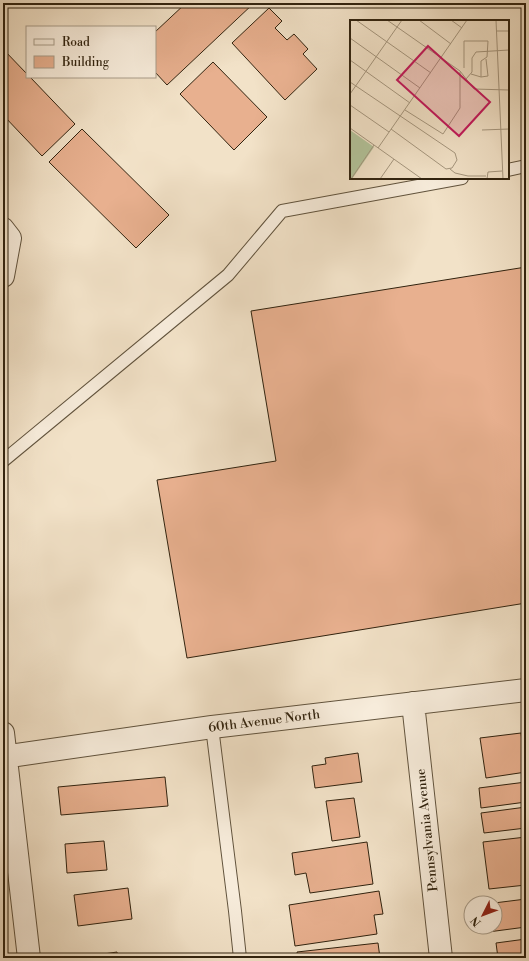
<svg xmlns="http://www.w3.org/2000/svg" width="529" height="961" font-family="'Libre Bodoni',serif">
	<rect width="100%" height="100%" fill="#f2e2c8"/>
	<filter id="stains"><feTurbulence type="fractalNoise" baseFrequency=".005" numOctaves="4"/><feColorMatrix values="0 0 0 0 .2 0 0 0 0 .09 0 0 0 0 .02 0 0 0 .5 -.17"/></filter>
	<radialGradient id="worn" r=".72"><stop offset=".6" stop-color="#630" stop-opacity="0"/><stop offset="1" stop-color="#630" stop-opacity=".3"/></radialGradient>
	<path fill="#e8b08f" stroke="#31230f" d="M186 3H254L167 85 155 72V32Z
		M269 8 282 21 275 28 287 40 294 34 308 49 303 54 317 69 285 100 232 43Z
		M3 49 27 74V77H30L75 124 42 156 3 115Z
		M213 62 267 117 234 150 180 94Z
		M82 129 169 215 136 248 49 162Z
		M526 267V603L187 658 157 480 276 461 251 311Z
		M521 733 526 772 486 778 480 738Z
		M358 753 362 782 315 788 312 766 326 764 325 758Z
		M165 777 168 806 61 815 58 787Z
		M526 782V802L481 808 479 788Z
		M354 798 360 837 332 841 326 801Z
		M526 807V828L484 833 481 813Z
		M526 837V885L489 889 483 842Z
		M104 841 107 870 67 873 65 844Z
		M367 842 373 884 310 893 306 873 295 875 292 853Z
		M128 888 132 919 78 926 74 895Z
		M379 891 383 914 374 915 377 934 295 946 289 905Z
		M526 899V927L488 932V927H495V903H494Z
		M526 939V958H498L496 943Z
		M378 943 380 958H298L297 952Z
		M117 952 118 958H85L84 957Z"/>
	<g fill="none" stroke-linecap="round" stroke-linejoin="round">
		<g stroke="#61533d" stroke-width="14">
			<path id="service" d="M508 170 526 166
				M3 461 228 275 282 211 462 178
				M212 727 235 911 240 958"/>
		</g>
		<g stroke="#61533d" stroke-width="24">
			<path id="minor" d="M3 229 10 238 3 276
				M413 703 441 958
				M3 733 29 958
				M3 757 212 727 526 690"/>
		</g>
		<use href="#service" stroke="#f7ecdb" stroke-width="12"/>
		<use href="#minor" stroke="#f7ecdb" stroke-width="22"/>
	</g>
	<g text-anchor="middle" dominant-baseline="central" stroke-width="4" stroke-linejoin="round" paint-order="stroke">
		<g font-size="13" fill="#31230f" stroke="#f7ecdb">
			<text transform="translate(264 721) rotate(-7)">60th Avenue North</text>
			<text transform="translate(427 830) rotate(-96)">Pennsylvania Avenue</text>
		</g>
	</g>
	<g transform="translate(350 20)">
		<rect width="159" height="159" fill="#f2e2c8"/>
		<path d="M0 110 24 127 2 159H0Z" fill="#b3c49b"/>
		<path fill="none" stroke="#a5967e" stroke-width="1" d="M6 0 81 53M37 0 110 51 124 69 159 70M69 0 101 24M101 0 112 8M146 0 153 159M146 11H159M0 18 70 68M0 40 60 83M114 48V21H138L137 37 131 41V57L121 54M131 57 138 56 136 39M116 59 122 52V38L126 32 159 30M0 62 105 133 107 140 102 148 96 149 41 109M0 74 52 0M0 85 39 112M55 90 93 114 110 88V52M0 108 72 159M132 110 159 109M28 128 117 0M100 149 105 153 118 156H136M1 159 24 125M30 159 44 139M137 159 138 152 152 151"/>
		<path fill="#c2185b" fill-opacity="0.15" stroke="#c2185b" stroke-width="2" d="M78 26 140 82 109 116 47 60Z"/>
		<rect width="159" height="159" fill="none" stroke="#31230f" stroke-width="2"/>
	</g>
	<rect width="529" height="961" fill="none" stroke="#f2e2c8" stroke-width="16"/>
	<rect x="4" y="4" width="521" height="953" fill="none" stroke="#31230f" stroke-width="2"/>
	<rect x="8" y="8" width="513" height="945" fill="none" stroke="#31230f"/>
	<rect x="26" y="26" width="130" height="52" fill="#f7ecdb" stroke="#a89c89"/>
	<rect x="34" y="39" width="20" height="6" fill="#f7ecdb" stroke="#a89c89"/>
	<text x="62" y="46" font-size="12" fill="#31230f">Road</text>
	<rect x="34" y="56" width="20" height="12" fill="#e8b08f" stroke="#a89c89"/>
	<text x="62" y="66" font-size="12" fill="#31230f">Building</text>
	<g transform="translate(483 915) rotate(228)"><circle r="19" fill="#f7ecdb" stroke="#a89c89"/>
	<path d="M0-3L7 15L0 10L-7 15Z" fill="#8f2418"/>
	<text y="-6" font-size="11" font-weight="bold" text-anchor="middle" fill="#31230f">N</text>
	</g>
	<rect width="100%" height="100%" filter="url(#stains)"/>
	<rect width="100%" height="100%" fill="url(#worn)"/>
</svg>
